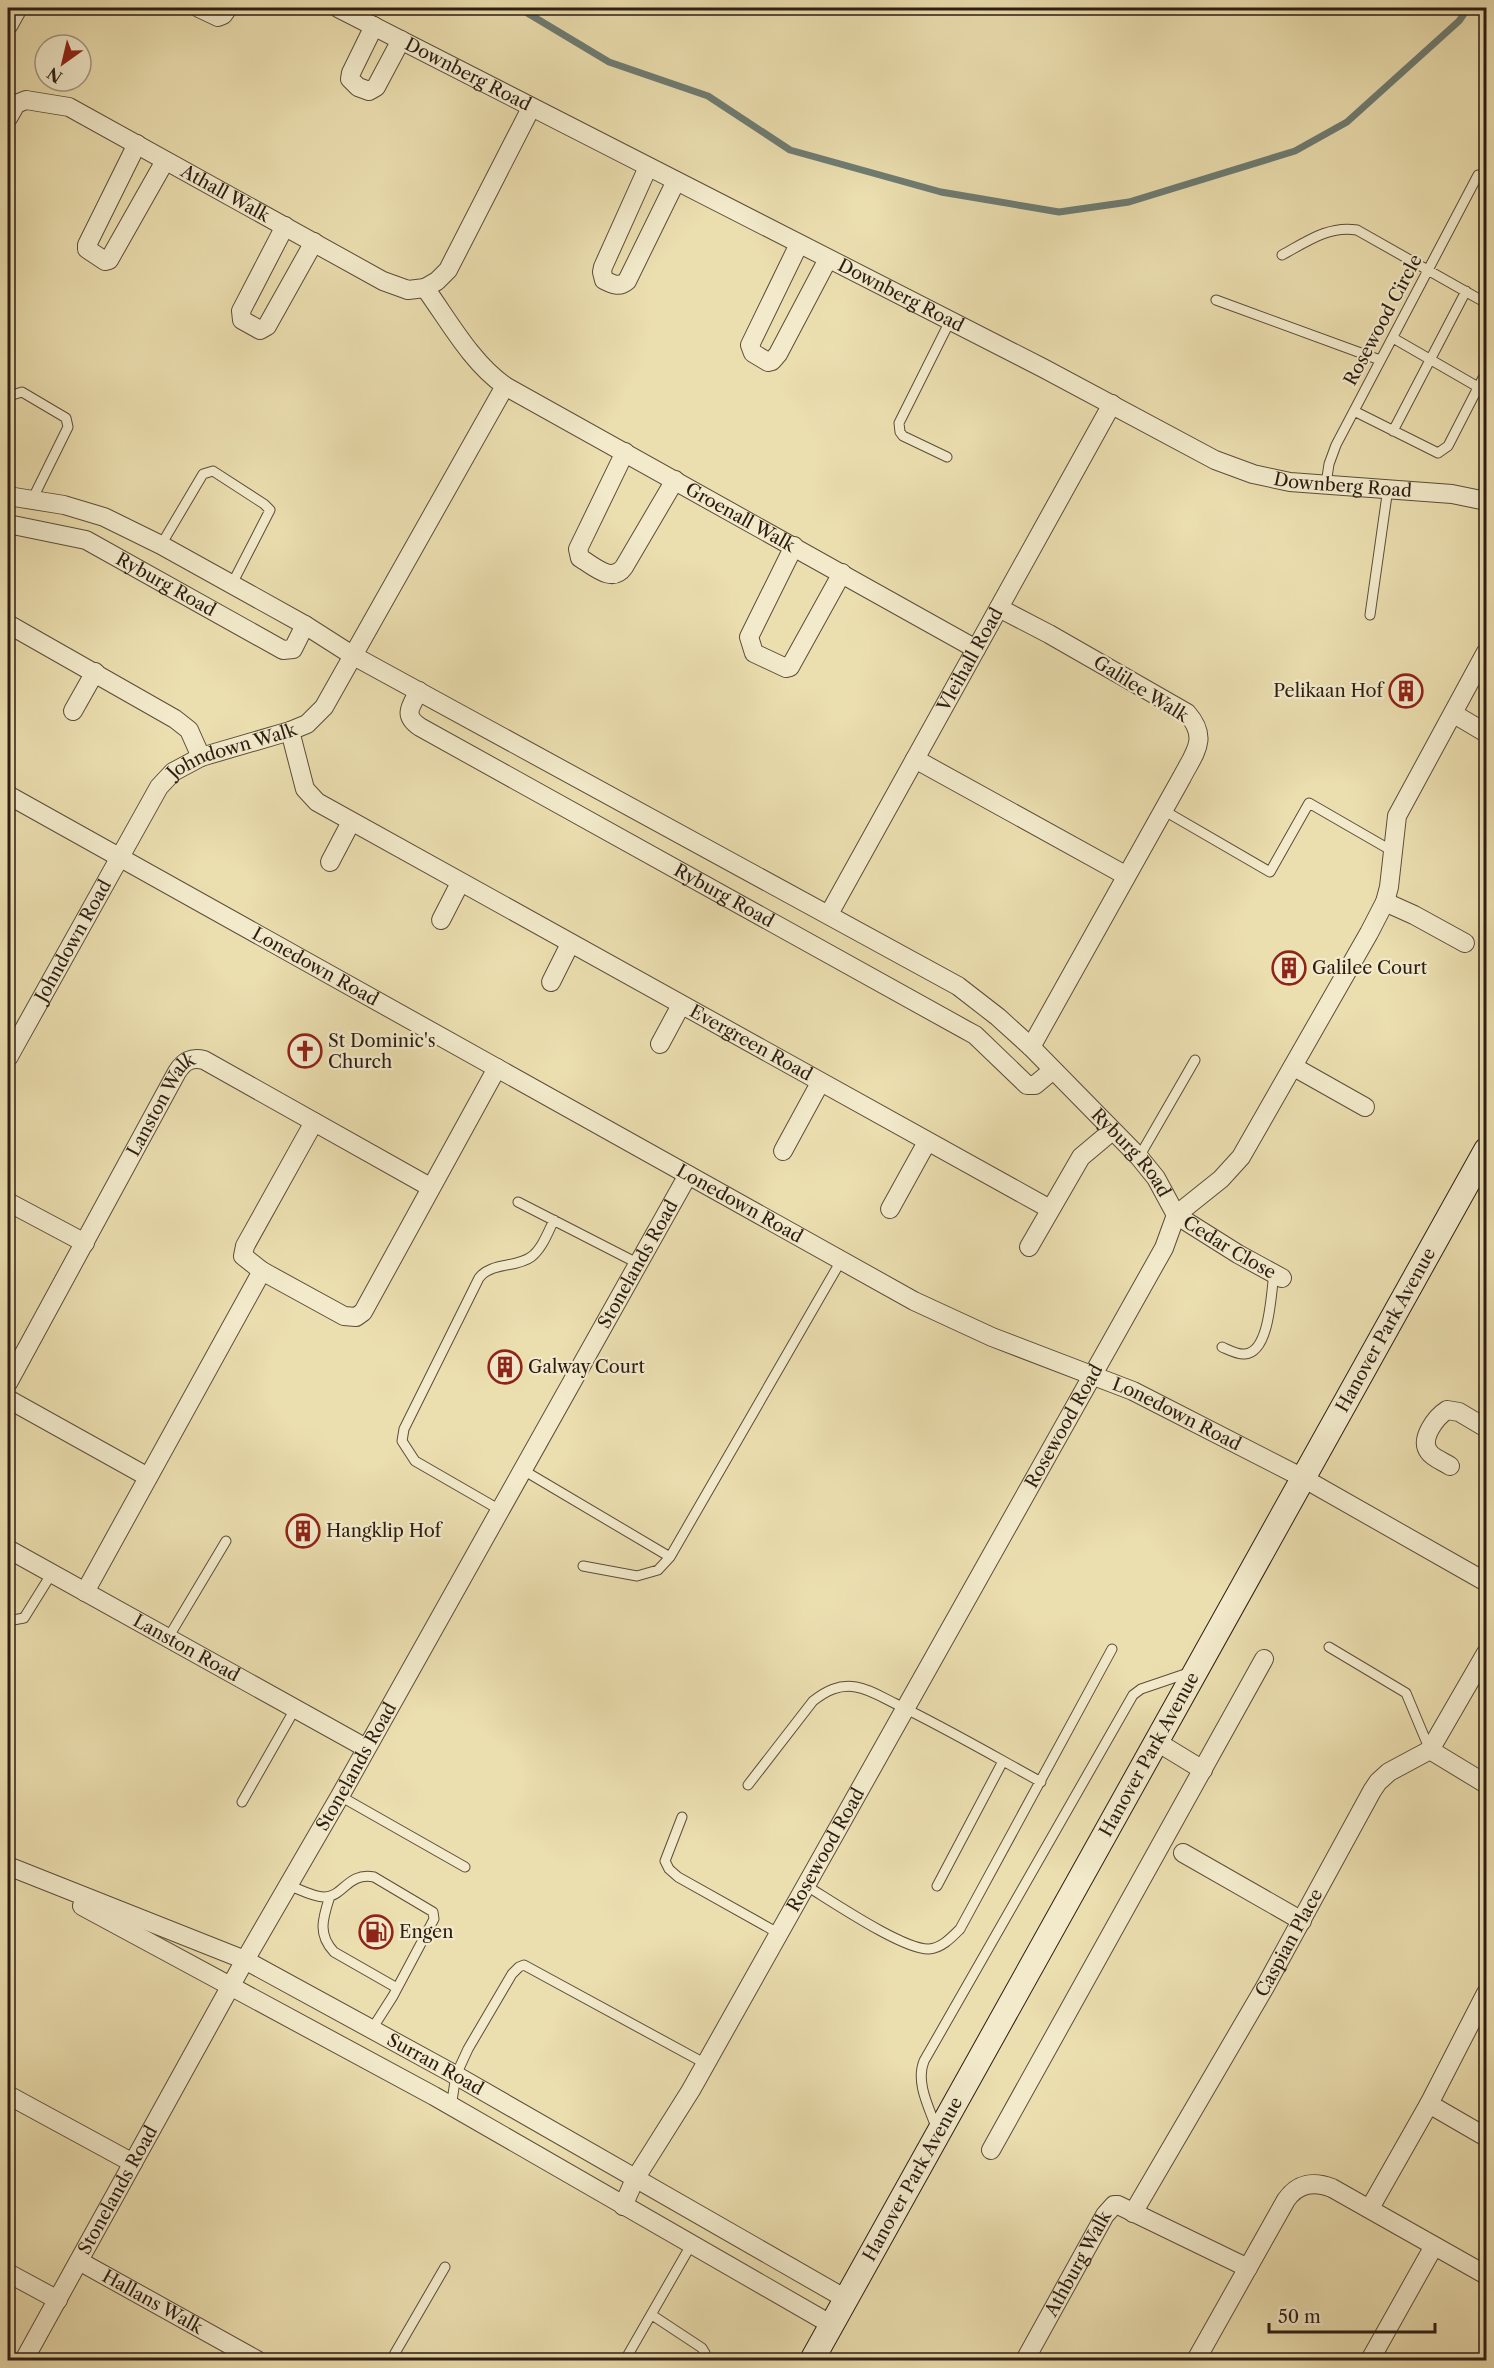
<svg xmlns="http://www.w3.org/2000/svg" width="1494" height="2368" font-family="'Libre Caslon Text',serif">
	<rect width="100%" height="100%" fill="#ebdeaf"/>
	<filter id="stains"><feTurbulence type="fractalNoise" baseFrequency=".00333" numOctaves="4"/><feColorMatrix values="0 0 0 0 .2 0 0 0 0 .09 0 0 0 0 .02 0 0 0 .5 -.17"/></filter>
	<radialGradient id="worn" r=".72"><stop offset=".6" stop-color="#630" stop-opacity="0"/><stop offset="1" stop-color="#630" stop-opacity=".3"/></radialGradient>
	<g fill="none" stroke-linecap="round" stroke-linejoin="round">
		<path stroke="#6e7c73" stroke-width="7" d="M519 8 609 62 708 96 790 150 941 192 1059 212 1129 202 1295 151 1347 122 1459 21 1468 8"/>
		<g stroke="#5c4d3a" stroke-width="11">
			<path id="lane" d="M1282 255C1306 242 1329 225 1357 230L1486 303
				M1216 300 1380 360
				M1393 338 1478 387
				M8 402 12 395 22 392 66 418 68 427 32 500
				M1354 411 1438 453 1448 446 1486 372
				M1393 431 1466 291
				M947 457 903 436 900 432 899 423 950 321
				M1326 484 1329 464 1336 445 1478 175
				M161 545 203 474 213 471 264 504 270 510 232 584
				M1370 615 1388 488
				M1163 810 1270 872 1309 803 1394 852
				M1139 1157 1195 1060
				M518 1202 639 1264
				M1222 1347C1229 1350 1238 1355 1245 1354 1270 1352 1271 1293 1274 1273
				M523 1470 670 1557
				M500 1510 415 1461 402 1441 404 1429 479 1278C491 1262 516 1268 531 1257 542 1249 548 1232 554 1220
				M583 1566 637 1576 658 1570 670 1557 842 1259
				M8 1618 13 1620 24 1618 52 1573
				M168 1638 226 1541
				M1329 1647 1406 1693 1429 1748
				M748 1785 813 1701C826 1691 839 1684 856 1687 869 1689 882 1697 894 1703 944 1727 992 1755 1041 1782
				M340 1796 465 1867
				M242 1802 295 1709
				M682 1817 665 1861 669 1869 678 1877 778 1933
				M288 1885C299 1889 313 1897 324 1897 344 1897 347 1872 374 1877L433 1912 434 1919 393 1996 372 2029
				M805 1885C830 1900 903 1950 929 1949 942 1948 952 1937 960 1929L1112 1649
				M937 1886 1003 1761
				M330 1896C323 1918 317 1934 334 1952L397 1988
				M451 2107 456 2075 468 2049 512 1974 519 1967 524 1965 706 2064
				M937 2130C930 2109 915 2083 924 2061L1133 1695 1141 1689 1191 1672
				M652 2315 702 2348 705 2353 702 2360
				M391 2360 445 2267
				M625 2360 691 2245"/>
		</g>
		<g stroke="#5c4d3a" stroke-width="20">
			<g id="street">
				<path d="M199 8 218 17 223 15 228 8"/>
				<path id="s1" d="M338 8 1043 368 1215 460 1253 474 1290 482 1452 494 1486 501"/>
				<path d="M8 26 18 8"/>
				<path d="M374 26 351 73 350 79 358 87 369 91 376 87 401 40"/>
				<path id="s2" d="M531 108 448 270 437 281 425 288C449 321 471 362 505 386L976 649"/>
				<path id="s3" d="M8 118 16 104 26 100 69 107 383 281 408 290 425 288"/>
				<path d="M137 144 87 245V249L105 261 109 260 165 161"/>
				<path d="M648 167 603 267 602 272 604 280C612 284 619 288 627 281L676 181"/>
				<path d="M285 226 241 311 242 320 260 330 267 326 314 242"/>
				<path d="M799 244 750 345 753 353 768 362 772 361 778 354 828 259"/>
				<path d="M625 452 578 549 580 558C594 566 612 584 624 567L675 480"/>
				<path id="s4" d="M8 496 64 505 104 517 161 545 305 625 352 655 958 986 998 1017 1031 1047 1139 1157 1156 1178 1176 1215 1238 1254 1282 1278"/>
				<path id="s5" d="M8 524 86 540 283 650 293 649 305 625"/>
				<path d="M794 546 749 637 754 653 786 668 790 667 842 573"/>
				<path d="M999 608 1049 634 1187 713C1209 738 1195 752 1182 777L1031 1047"/>
				<path d="M8 624 175 719 189 730 201 757"/>
				<path id="s6" d="M419 691C411 706 402 715 420 727L964 1029 975 1035 1027 1085H1035L1053 1070"/>
				<path d="M73 711 95 672"/>
				<path d="M1454 714 1486 733"/>
				<path id="s7" d="M290 731 305 789 317 802 1050 1209"/>
				<path d="M915 759 1125 875"/>
				<path id="s8" d="M8 795 914 1301 992 1337 1133 1391 1303 1478 1486 1582"/>
				<path d="M330 862 351 822"/>
				<path d="M1385 902 1414 915 1465 943"/>
				<path id="s9" d="M829 914 1112 404"/>
				<path d="M441 920 460 883"/>
				<path d="M551 982 570 944"/>
				<path d="M660 1044 681 1005"/>
				<path id="s10" d="M8 1058 159 787 173 772 201 757 290 731 307 724 324 707 505 386"/>
				<path d="M1294 1067 1365 1107"/>
				<path d="M314 1122 245 1246 243 1256 262 1271 344 1316 356 1317 363 1312 497 1068"/>
				<path d="M783 1151 820 1083"/>
				<path d="M8 1202 85 1243"/>
				<path d="M890 1209 927 1142"/>
				<path d="M1029 1247 1081 1157 1112 1131"/>
				<path id="s11" d="M8 1383 177 1072C184 1061 191 1057 204 1060L430 1187"/>
				<path d="M8 1399 148 1477"/>
				<path d="M1450 1466C1444 1462 1433 1458 1429 1452 1419 1439 1436 1417 1447 1410L1459 1412 1486 1428"/>
				<path id="s12" d="M8 1549 366 1748"/>
				<path d="M85 1592 262 1271"/>
				<path d="M1157 1742 1203 1770"/>
				<path d="M1430 1750 1486 1784"/>
				<path d="M1183 1853 1302 1921"/>
				<path id="s13" d="M8 1866 245 1960 450 2072 846 2299"/>
				<path d="M82 1906 434 2096 832 2325"/>
				<path d="M8 2095 133 2163"/>
				<path d="M1429 2104 1486 2137"/>
				<path d="M991 2150 1264 1659"/>
				<path id="s14" d="M623 2206 635 2179 691 2090 1164 1248 1176 1215 1221 1179 1241 1157 1369 933 1385 902 1389 887 1397 816 1486 652"/>
				<path d="M1370 2208 1429 2104 1486 1993"/>
				<path id="s15" d="M1133 2213 1265 1987 1372 1791 1378 1782 1389 1772 1430 1750 1486 1653"/>
				<path id="s16" d="M79 2261 257 2360"/>
				<path d="M8 2273 58 2300"/>
				<path id="s17" d="M24 2360 245 1960 340 1796 688 1175"/>
				<path id="s18" d="M1025 2360 1105 2215 1114 2205H1118L1248 2268"/>
				<path d="M1196 2360 1286 2200C1298 2183 1314 2181 1332 2188L1486 2275"/>
				<path d="M1370 2360 1434 2246"/>
			</g>
		</g>
		<g stroke="#2c1d13" stroke-width="26">
			<g id="secondary">
				<path id="s19" d="M812 2360 1486 1150"/>
			</g>
		</g>
		<use href="#lane" stroke="#f2eacb" stroke-width="9"/>
		<use href="#street" stroke="#f2eacb" stroke-width="18"/>
		<use href="#secondary" stroke="#f2eacb" stroke-width="24"/>
	</g>
	<defs>
		<g id="building-ring" transform="scale(1.725)"><circle r="9.5" fill="#f2eacb" stroke="#8f2418" stroke-width="1.5"/><path d="M-4-6H4V6H1V3H-1V6H-4ZM-2.5-4.3h1.7v1.8h-1.7ZM.8-4.3h1.7v1.8H.8ZM-2.5-1h1.7V.8h-1.7ZM.8-1h1.7V.8H.8Z" fill="#8f2418"/></g>
		<g id="church-ring" transform="scale(1.725)"><circle r="9.5" fill="#f2eacb" stroke="#8f2418" stroke-width="1.5"/><path d="M-1.2-6h2.4v3.5h3.3v2.4h-3.3V6h-2.4V-.1h-3.3v-2.4h3.3Z" fill="#8f2418"/></g>
		<g id="fuel-ring" transform="scale(1.725)"><circle r="9.5" fill="#f2eacb" stroke="#8f2418" stroke-width="1.5"/><path d="M-5.5-6h7V0h2V4h1.3V-2.5L3-4.5l.8-.8L6-3V5H2.5V1h-1V6h-7ZM-4.2-4.7v3.2H.2V-4.7Z" fill="#8f2418"/></g>
	</defs>
	<g fill-rule="evenodd">
		<use href="#building-ring" x="1406" y="691"/>
		<use href="#building-ring" x="1289" y="968"/>
		<use href="#church-ring" x="305" y="1051"/>
		<use href="#building-ring" x="505" y="1367"/>
		<use href="#building-ring" x="303" y="1531"/>
		<use href="#fuel-ring" x="376" y="1932"/>
	</g>
	<g text-anchor="middle" dominant-baseline="central" stroke-width="4.5" stroke-linejoin="round" paint-order="stroke">
		<g font-size="18" fill="#2c1d13" stroke="#f2eacb">
			<text stroke="none"><textPath href="#s1" startOffset="146">Downberg Road</textPath></text>
			<text stroke="none"><textPath href="#s3" startOffset="249">Athall Walk</textPath></text>
			<text stroke="none"><textPath href="#s1" startOffset="632">Downberg Road</textPath></text>
			<text transform="translate(1383 320) rotate(-62)">Rosewood Circle</text>
			<text stroke="none"><textPath href="#s1" startOffset="1118">Downberg Road</textPath></text>
			<text stroke="none"><textPath href="#s2" startOffset="608">Groenall Walk</textPath></text>
			<text stroke="none"><textPath href="#s5" startOffset="171">Ryburg Road</textPath></text>
			<text stroke="none"><textPath href="#s9" startOffset="291">Vleihall Road</textPath></text>
			<text transform="translate(1141 689) rotate(32)">Galilee Walk</text>
			<text stroke="none"><textPath href="#s10" startOffset="394">Johndown Walk</textPath></text>
			<text stroke="none"><textPath href="#s6" startOffset="390">Ryburg Road</textPath></text>
			<text stroke="none"><textPath href="#s10" startOffset="134">Johndown Road</textPath></text>
			<text stroke="none"><textPath href="#s8" startOffset="352">Lonedown Road</textPath></text>
			<text stroke="none"><textPath href="#s7" startOffset="574">Evergreen Road</textPath></text>
			<text stroke="none"><textPath href="#s11" startOffset="318">Lanston Walk</textPath></text>
			<text stroke="none"><textPath href="#s4" startOffset="1314">Ryburg Road</textPath></text>
			<text stroke="none"><textPath href="#s8" startOffset="838">Lonedown Road</textPath></text>
			<text stroke="none"><textPath href="#s4" startOffset="1454">Cedar Close</textPath></text>
			<text stroke="none"><textPath href="#s17" startOffset="1256">Stonelands Road</textPath></text>
			<text stroke="none"><textPath href="#s19" startOffset="1179">Hanover Park Avenue</textPath></text>
			<text stroke="none"><textPath href="#s8" startOffset="1324">Lonedown Road</textPath></text>
			<text stroke="none"><textPath href="#s14" startOffset="896">Rosewood Road</textPath></text>
			<text stroke="none"><textPath href="#s12" startOffset="204">Lanston Road</textPath></text>
			<text stroke="none"><textPath href="#s19" startOffset="693">Hanover Park Avenue</textPath></text>
			<text stroke="none"><textPath href="#s17" startOffset="680">Stonelands Road</textPath></text>
			<text stroke="none"><textPath href="#s14" startOffset="410">Rosewood Road</textPath></text>
			<text stroke="none"><textPath href="#s15" startOffset="312">Caspian Place</textPath></text>
			<text stroke="none"><textPath href="#s13" startOffset="472">Surran Road</textPath></text>
			<text stroke="none"><textPath href="#s19" startOffset="207">Hanover Park Avenue</textPath></text>
			<text stroke="none"><textPath href="#s17" startOffset="194">Stonelands Road</textPath></text>
			<text stroke="none"><textPath href="#s18" startOffset="110">Athburg Walk</textPath></text>
			<text stroke="none"><textPath href="#s16" startOffset="84">Hallans Walk</textPath></text>
		</g>
		<g font-size="18" fill="#2c1d13" stroke="#f2eacb" text-anchor="start">
			<text x="1383" y="691" text-anchor="end">Pelikaan Hof</text>
			<text x="1312" y="968">Galilee Court</text>
			<text x="328" y="1041">St Dominic's<tspan x="328" dy="21">Church</tspan></text>
			<text x="528" y="1367">Galway Court</text>
			<text x="326" y="1531">Hangklip Hof</text>
			<text x="399" y="1932">Engen</text>
		</g>
	</g>
	<rect width="1494" height="2368" fill="none" stroke="#ebdeaf" stroke-width="30"/>
	<rect x="9" y="9" width="1476" height="2350" fill="none" stroke="#2c1d13" stroke-width="3"/>
	<rect x="15" y="15" width="1464" height="2338" fill="none" stroke="#2c1d13" stroke-width="1.5"/>
	<g transform="translate(63 63) rotate(214)"><circle r="28" fill="#f2eacb" stroke="#a39881" stroke-width="1.5"/>
	<path d="M0-4.5L10 22L0 15L-10 22Z" fill="#8f2418"/>
	<text y="-9" font-size="16" font-weight="bold" text-anchor="middle" fill="#2c1d13">N</text>
	</g>
	<path d="M1269 2323v9h166v-9" fill="none" stroke="#2c1d13" stroke-width="3"/>
	<text x="1278" y="2323" font-size="18" fill="#2c1d13" stroke="#f2eacb" stroke-width="4.5" paint-order="stroke">50 m</text>
	<rect width="100%" height="100%" filter="url(#stains)"/>
	<rect width="100%" height="100%" fill="url(#worn)"/>
</svg>
